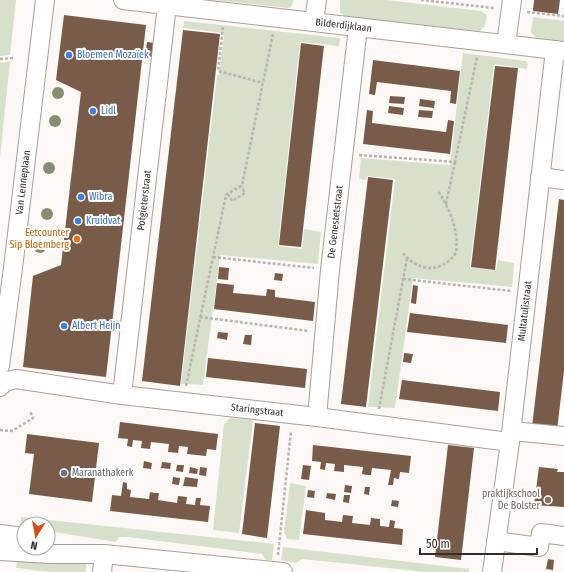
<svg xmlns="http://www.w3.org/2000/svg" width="564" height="572" font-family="'Fira Sans Condensed',sans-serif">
	<rect width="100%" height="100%" fill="#fcf8f6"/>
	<path fill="#d7e0ca" d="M0 0H16L10 55 0 56Z
		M214 0H294L291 7 288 8Z
		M340 0H387L481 11 487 15 485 26 480 31 349 18 340 13Z
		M533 17 564 21V42L537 38 531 33Z
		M184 21 340 38 339 46 300 42 278 246 302 249 304 229 321 232 318 264 220 255 203 385 181 384 217 75H219L224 33 183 28Z
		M463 53 526 61 528 64 527 69 494 64 470 267 496 271 498 260 514 263 512 287 413 278 395 408 368 407 395 179 367 176 366 180 359 179 361 158 450 165Z
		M10 61 0 158V63Z
		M230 418 253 420 239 533 213 530 224 424Z
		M290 483 306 486 299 540 287 539 284 532Z
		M21 517 274 544 272 560H266L262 554 128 537H119L116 542 48 531V524H24V527L20 526Z
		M283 547 469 569V572H426L302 559 296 563 281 560Z
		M17 559 86 564V572H51L16 568Z"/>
	<path fill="#795b4a" d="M534 0H560L558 14 533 11Z
		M64 15 146 25 106 377 23 367 33 276 61 265 81 92 56 80Z
		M183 30 220 34 180 386 142 381Z
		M147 42 155 43 153 57 145 56Z
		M301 43 324 46 301 247 279 245Z
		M373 60 460 71 456 104 450 103 451 91 377 82 375 95 369 94Z
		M495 66 518 68 495 270 471 267Z
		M390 96 405 97 404 104 389 103Z
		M420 99 435 101 434 108 419 106Z
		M389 106 404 108 403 115 388 113Z
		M367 110 373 111 372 123 446 132 448 120 454 121 450 154 363 144Z
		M419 110 433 111 432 118 418 117Z
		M368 177 393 180 366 407 341 404Z
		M559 199 564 200V371L557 430 532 427Z
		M219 267 229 268 228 280 218 279Z
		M275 273 283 274 282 281 274 280Z
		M217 283 234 285 233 293 266 296 267 289 275 290V297L315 302 313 321 214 309Z
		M413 285 418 286 416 304 411 303Z
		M410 313 508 325 506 343 407 332Z
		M218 332 228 333 227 340 217 338Z
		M245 335H252L251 345 243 344Z
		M404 353 413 354 411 363 403 362Z
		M208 358 307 369 305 388 206 377Z
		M402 380 500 392 498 411 399 399Z
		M120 422 218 434 216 450 207 449 206 456 187 454 188 447 179 446 178 453 168 452 169 444 151 442 150 449 141 448 142 441 133 440 132 447 127 446 128 439 118 438Z
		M255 423 280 426 267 538 242 534Z
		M27 434 99 443 92 502 29 494 34 454 25 453Z
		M313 445 411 456 409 473 400 472 399 479 394 478 393 485H388L391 470 372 468 371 475H367L362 474 363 467 344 465V472L334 471 335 464 326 463 325 470 320 469 321 462 312 461Z
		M448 445 474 448 461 560 435 557Z
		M144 461 152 463 151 469 143 468Z
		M162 462 171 463 170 469 161 468Z
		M177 465H184L183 472 176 471Z
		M303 465 311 466 309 480 301 479Z
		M190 467 198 469 197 474 189 473Z
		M200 467 207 468 206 476 199 475Z
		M539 467 558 469 557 472H564V507L534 505Z
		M173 477 180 478 179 485 172 484Z
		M185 477 198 479 197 487 183 486Z
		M123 482 127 483V489L131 490 130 497 149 499 150 492 155 493H159L158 500 177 503 178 496 187 497 186 504 195 505 196 498H201L200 505 210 506 208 522 110 511 112 495 121 496Z
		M345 485 352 486 351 493 344 492Z
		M365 487H370L369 495 364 494Z
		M308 490 315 491 314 498 307 497Z
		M327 493 336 494 335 500 326 498Z
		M344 495H350L349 503 343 502Z
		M392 500 399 501 398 507 391 506Z
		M306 510 325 513V520L334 521 342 522 343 515 353 516 352 523 370 525 371 518 380 519V526L389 527 390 520 395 521 394 528 403 529 402 545 303 534Z
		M548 559 554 560 553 570 546 569Z"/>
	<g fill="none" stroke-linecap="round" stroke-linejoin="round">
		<g stroke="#af9c91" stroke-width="20">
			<g id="minor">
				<path id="s1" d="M123 0 564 51"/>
				<path d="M314 22 317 0"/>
				<path d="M506 44 512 0"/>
				<path d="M540 177 564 180"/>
				<path id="s2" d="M0 366 13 268 45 0"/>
				<path id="s3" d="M0 387 4 382 16 379 122 395 317 417 510 442"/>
				<path id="s4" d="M122 395 167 5"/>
				<path id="s5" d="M317 417 330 270 358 27"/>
				<path d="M512 431 564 436"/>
				<path d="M0 534 24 537"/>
				<path d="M496 541 539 547 541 533 564 536"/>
				<path d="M0 551 50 554H104L283 572"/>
				<path d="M102 572 104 554"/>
				<path id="s6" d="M492 572 510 442 555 50"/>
			</g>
		</g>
		<path stroke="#b9b3b1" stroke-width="2.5" stroke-dasharray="3 2" stroke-linecap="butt" d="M421 0 494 8
			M527 12 564 16
			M223 27 218 71 263 83
			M0 59 13 58
			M359 155 455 162 477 57
			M228 194 232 201 245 193 241 186
			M446 204 455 162
			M403 253C419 273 442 273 456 253 459 230 450 210 438 191
			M213 257 314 268
			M403 279 511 291
			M200 317 309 331
			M186 386 226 195 242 185 273 34
			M379 409 407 258
			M0 430 12 431 33 418 30 411
			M278 555 291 431"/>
		<use href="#minor" stroke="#fff" stroke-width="18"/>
	</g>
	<g fill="#878e70">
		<circle cx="58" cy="93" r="6"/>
		<circle cx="55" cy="121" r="6"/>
		<circle cx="49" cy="168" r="6"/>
		<circle cx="47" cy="214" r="6"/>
		<circle cx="40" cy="247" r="6"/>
	</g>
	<g fill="#3f7fe0" stroke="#fff" stroke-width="1.5">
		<circle cx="69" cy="55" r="4"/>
		<circle cx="93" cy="111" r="4"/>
		<circle cx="81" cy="197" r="4"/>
		<circle cx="78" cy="221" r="4"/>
		<circle cx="64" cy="326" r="4"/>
	</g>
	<circle fill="#e8710a" stroke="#fff" stroke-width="1.5" cx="77" cy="239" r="4"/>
	<circle fill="#6b7280" stroke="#fff" stroke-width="1.5" cx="64" cy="473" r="4"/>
	<circle fill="#8d6e63" stroke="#fff" stroke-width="1.5" cx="548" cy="500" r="4"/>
	<g text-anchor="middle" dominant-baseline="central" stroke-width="4" stroke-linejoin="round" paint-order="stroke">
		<g font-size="10" fill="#342c28" stroke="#fff">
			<text stroke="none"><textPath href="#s1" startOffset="222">Bilderdijklaan</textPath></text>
			<text stroke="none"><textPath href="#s2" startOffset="185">Van Lenneplaan</textPath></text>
			<text stroke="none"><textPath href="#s4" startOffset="196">Potgieterstraat</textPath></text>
			<text stroke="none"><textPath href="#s5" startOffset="196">De Genestetstraat</textPath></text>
			<text stroke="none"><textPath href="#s6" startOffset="263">Multatulistraat</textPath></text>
			<text stroke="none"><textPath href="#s3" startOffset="262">Staringstraat</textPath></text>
		</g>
		<g font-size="10" fill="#366cbe" stroke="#fff" text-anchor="start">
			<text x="77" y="55">Bloemen Mozaïek</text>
			<text x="101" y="111">Lidl</text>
			<text x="89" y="197">Wibra</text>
			<text x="86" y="221">Kruidvat</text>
			<text x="72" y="326">Albert Heijn</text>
		</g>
		<g font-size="10" fill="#c56008" stroke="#fff" text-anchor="end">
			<text x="69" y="233">Eetcounter<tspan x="69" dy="12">Sip Bloemberg</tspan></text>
		</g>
		<g font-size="10" fill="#5b616d" stroke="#fff" text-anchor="start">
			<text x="72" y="473">Maranathakerk</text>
		</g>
		<g font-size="10" fill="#785e54" stroke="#fff" text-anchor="end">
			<text x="540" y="494">praktijkschool<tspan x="540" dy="12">De Bolster</tspan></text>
		</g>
	</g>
	<g transform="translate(36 536) rotate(191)"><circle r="19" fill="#ffffff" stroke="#aeaba9"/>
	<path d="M0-3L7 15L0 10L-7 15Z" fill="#d44d17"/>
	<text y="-6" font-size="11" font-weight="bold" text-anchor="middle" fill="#342c28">N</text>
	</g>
	<path d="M420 548v6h117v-6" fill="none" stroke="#342c28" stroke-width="2"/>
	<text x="426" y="548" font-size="12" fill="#342c28" stroke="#ffffff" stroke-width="3" paint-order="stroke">50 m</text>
</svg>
